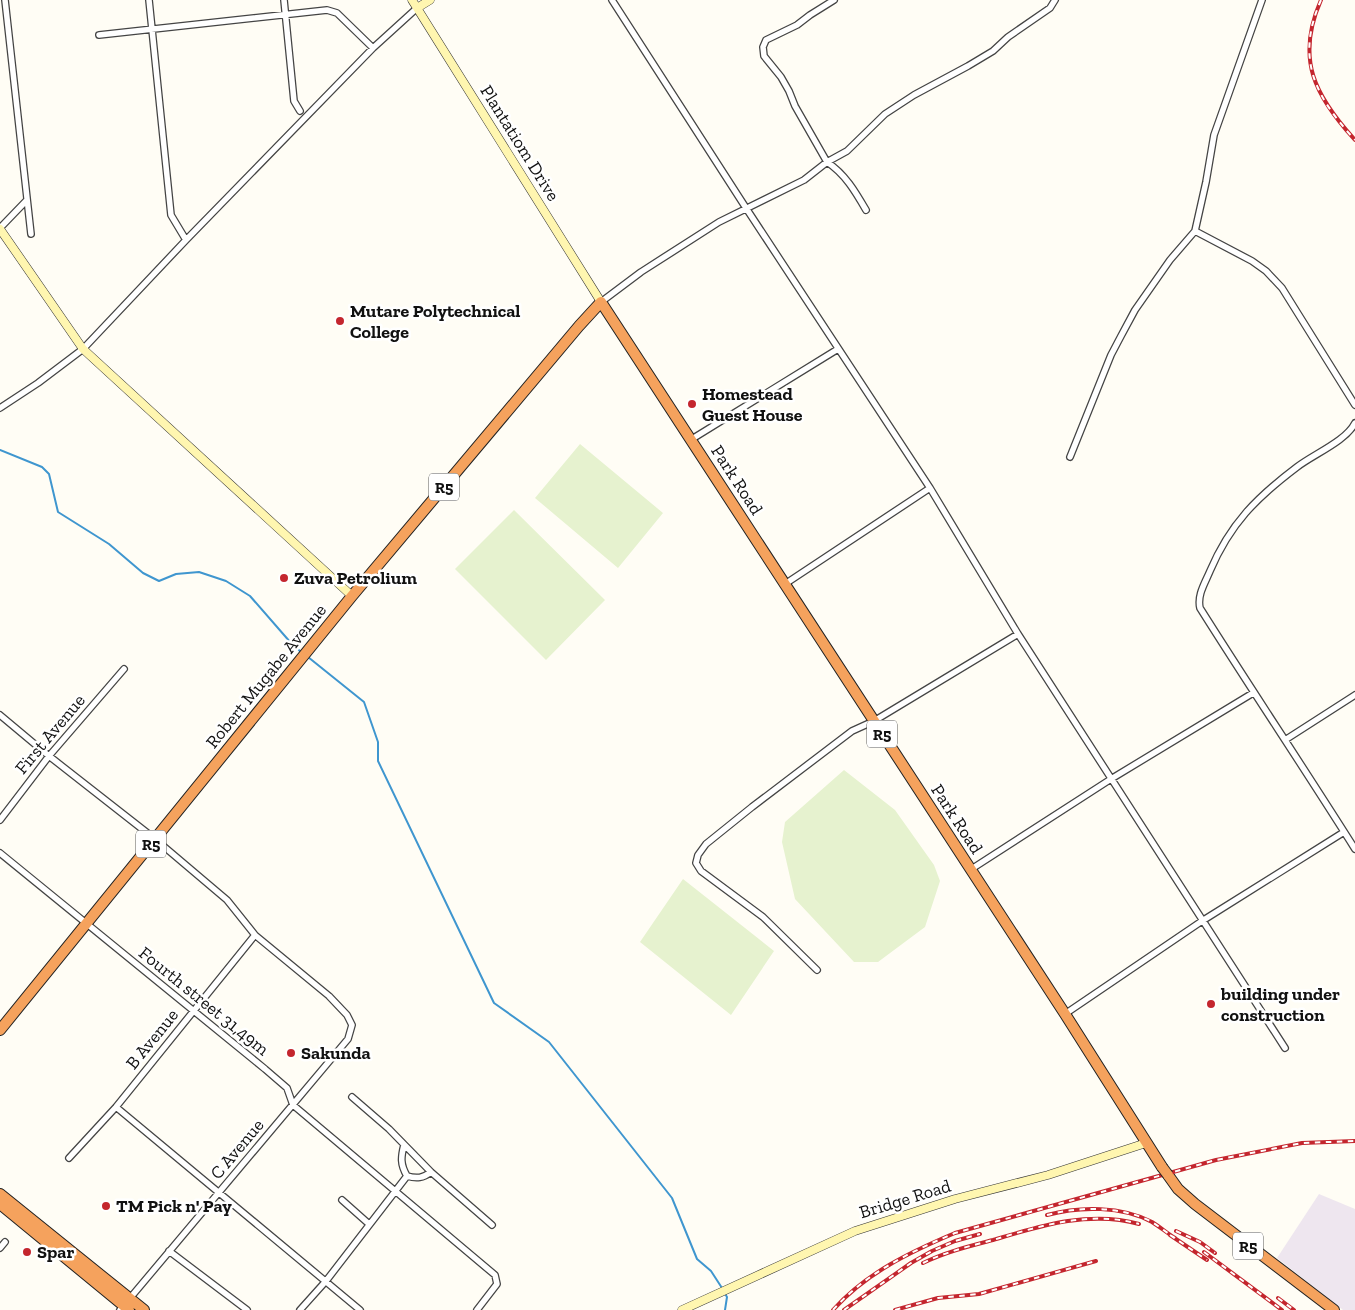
<svg xmlns="http://www.w3.org/2000/svg" width="1355" height="1310" font-family="'Zilla Slab',serif">
	<rect width="100%" height="100%" fill="#fffdf5"/>
	<path fill="#eee6ef" d="M1319 1194 1355 1209V1310H1343L1277 1258Z"/>
	<path fill="#e6f2cf" d="M580 444 663 513 618 568 535 498Z
		M514 510 605 600 546 660 455 569Z
		M844 770 895 810 934 865 940 881 925 927 878 962H854L795 899 782 842 785 822Z
		M683 879 774 951 731 1015 640 942Z"/>
	<g fill="none" stroke-linecap="round" stroke-linejoin="round">
		<path stroke="#3f96cf" stroke-width="2" d="M0 450 42 467 49 474 58 512 109 544 143 573 159 581 176 574 199 572 226 581 250 596 291 643 302 653
			M308 657 364 702 378 742V761L494 1003 549 1042 672 1198 697 1259 711 1271 722 1288
			M724 1292 727 1297 725 1310"/>
		<g stroke="#444" stroke-width="8">
			<path id="street" d="M5 0 31 234
				M149 0 171 215 186 240
				M284 0 294 101 300 111
				M612 0 746 208 930 488 1018 634 1285 1048
				M834 0 810 15 797 25 766 40 763 47 764 56 781 77 789 91 795 106 827 162C845 174 855 191 866 210
				M99 35 327 10 337 13 373 48
				M0 228 27 200
				M1195 231 1252 261 1266 271 1282 288 1355 405
				M601 302 641 272 719 222 804 180 827 162 847 151 885 114 914 95 968 66 993 51 1008 37 1050 8 1055 0
				M0 408 38 383 83 349 186 240 373 48 417 8
				M1355 423C1346 441 1314 454 1297 467 1256 498 1230 524 1210 571 1205 583 1197 595 1200 608 1251 689 1304 768 1355 849
				M692 439 838 349
				M1070 457 1111 355 1121 336 1135 310 1170 260 1195 231 1206 182 1214 135 1262 0
				M785 584 930 488
				M0 715 49 756 155 839 227 900 255 935 329 996 347 1015 352 1025 348 1039 120 1310
				M1285 740 1355 695
				M0 820 49 756 124 669
				M0 853 265 1069 287 1088 293 1105 495 1275 497 1284 477 1310
				M970 870 1111 779 1253 693
				M817 970 763 917 701 871 696 863 698 855 706 844 752 807 852 731 874 721 1018 634
				M1065 1014 1202 921 1344 832
				M352 1097 389 1129 431 1172 492 1225
				M116 1107 360 1310
				M404 1145C401 1157 400 1164 407 1176 417 1179 423 1178 431 1172
				M69 1158 116 1107 255 935
				M342 1200 369 1224
				M0 1248 5 1242
				M169 1251 247 1310
				M300 1310 326 1281 407 1176"/>
		</g>
		<g stroke="#333" stroke-width="9">
			<path id="secondary" d="M412 0 601 302
				M417 8 430 0
				M0 229 83 349 352 596
				M682 1310 855 1231 955 1199 1048 1175 1146 1143"/>
		</g>
		<g stroke="#222" stroke-width="12">
			<path id="highway" d="M0 1030 352 596 579 326 601 302 1065 1014 1162 1167
				M1168 1175 1178 1189 1195 1204 1334 1310
				M0 1194 144 1310
				M0 1204 129 1310"/>
		</g>
		<use href="#street" stroke="#fff" stroke-width="5.5"/>
		<use href="#secondary" stroke="#fff6b0" stroke-width="8"/>
		<use href="#highway" stroke="#f5a25d" stroke-width="10"/>
		<g stroke="#c4262e" stroke-width="4">
			<path id="rail" d="M1321 0C1295 59 1315 96 1355 140
				M1047 1215C1080 1206 1122 1206 1152 1222 1160 1227 1167 1233 1175 1238
				M1176 1231 1200 1242 1215 1253
				M1170 1235 1207 1260
				M1204 1252 1282 1310
				M923 1263C945 1252 970 1246 993 1240 1040 1226 1090 1210 1139 1224
				M1278 1298 1294 1310
				M833 1310C866 1273 910 1252 955 1233L1216 1160 1302 1143 1355 1141
				M844 1310 911 1263 932 1251 955 1241 980 1234
				M895 1310 938 1298 979 1294 1096 1261"/>
		</g>
		<use href="#rail" stroke="#fff" stroke-width="2" stroke-dasharray="5.5" stroke-linecap="butt"/>
		<g stroke="#222" stroke-width="12" stroke-linecap="butt">
			<path id="highway-bridge" d="M1162 1167 1168 1175"/>
		</g>
		<use href="#highway-bridge" stroke="#f5a25d" stroke-width="10"/>
	</g>
	<g fill="#c4262e" stroke="#fff" stroke-width="2">
		<circle cx="340" cy="321" r="5"/>
		<circle cx="692" cy="404" r="5"/>
		<circle cx="284" cy="578" r="5"/>
		<circle cx="1211" cy="1004" r="5"/>
		<circle cx="291" cy="1053" r="5"/>
		<circle cx="106" cy="1206" r="5"/>
		<circle cx="27" cy="1252" r="5"/>
	</g>
	<g text-anchor="middle" dominant-baseline="central" stroke-width="5" stroke-linejoin="round" paint-order="stroke">
		<g fill="#fff" stroke="#585858" stroke-width="1">
			<rect x="429" y="473.5" width="30" height="27" rx="4"/>
			<rect x="867" y="720.5" width="30" height="27" rx="4"/>
			<rect x="136" y="830.5" width="30" height="27" rx="4"/>
			<rect x="1233" y="1232.5" width="30" height="27" rx="4"/>
		</g>
		<g font-size="16" font-weight="bold" fill="#111">
			<text x="444" y="487">R5</text>
			<text x="882" y="734">R5</text>
			<text x="151" y="844">R5</text>
			<text x="1248" y="1246">R5</text>
		</g>
		<g font-size="18" fill="#111" stroke="#fff">
			<text transform="translate(520 143) rotate(58)">Plantatiom Drive</text>
			<text transform="translate(737 480) rotate(57)">Park Road</text>
			<text transform="translate(266 676) rotate(-51)">Robert Mugabe Avenue</text>
			<text transform="translate(50 734) rotate(-50)">First Avenue</text>
			<text transform="translate(957 819) rotate(57)">Park Road</text>
			<text transform="translate(204 1001) rotate(39)">Fourth street 31,49m</text>
			<text transform="translate(152 1039) rotate(-51)">B Avenue</text>
			<text transform="translate(237 1149) rotate(-50)">C Avenue</text>
			<text transform="translate(905 1199) rotate(-17)">Bridge Road</text>
		</g>
		<g font-size="18" font-weight="bold" fill="#111" stroke="#fff" text-anchor="start">
			<text x="350" y="311">Mutare Polytechnical<tspan x="350" dy="21">College</tspan></text>
			<text x="702" y="394">Homestead<tspan x="702" dy="21">Guest House</tspan></text>
			<text x="294" y="578">Zuva Petrolium</text>
			<text x="1221" y="994">building under<tspan x="1221" dy="21">construction</tspan></text>
			<text x="301" y="1053">Sakunda</text>
			<text x="116" y="1206">TM Pick n' Pay</text>
			<text x="37" y="1252">Spar</text>
		</g>
	</g>
</svg>
